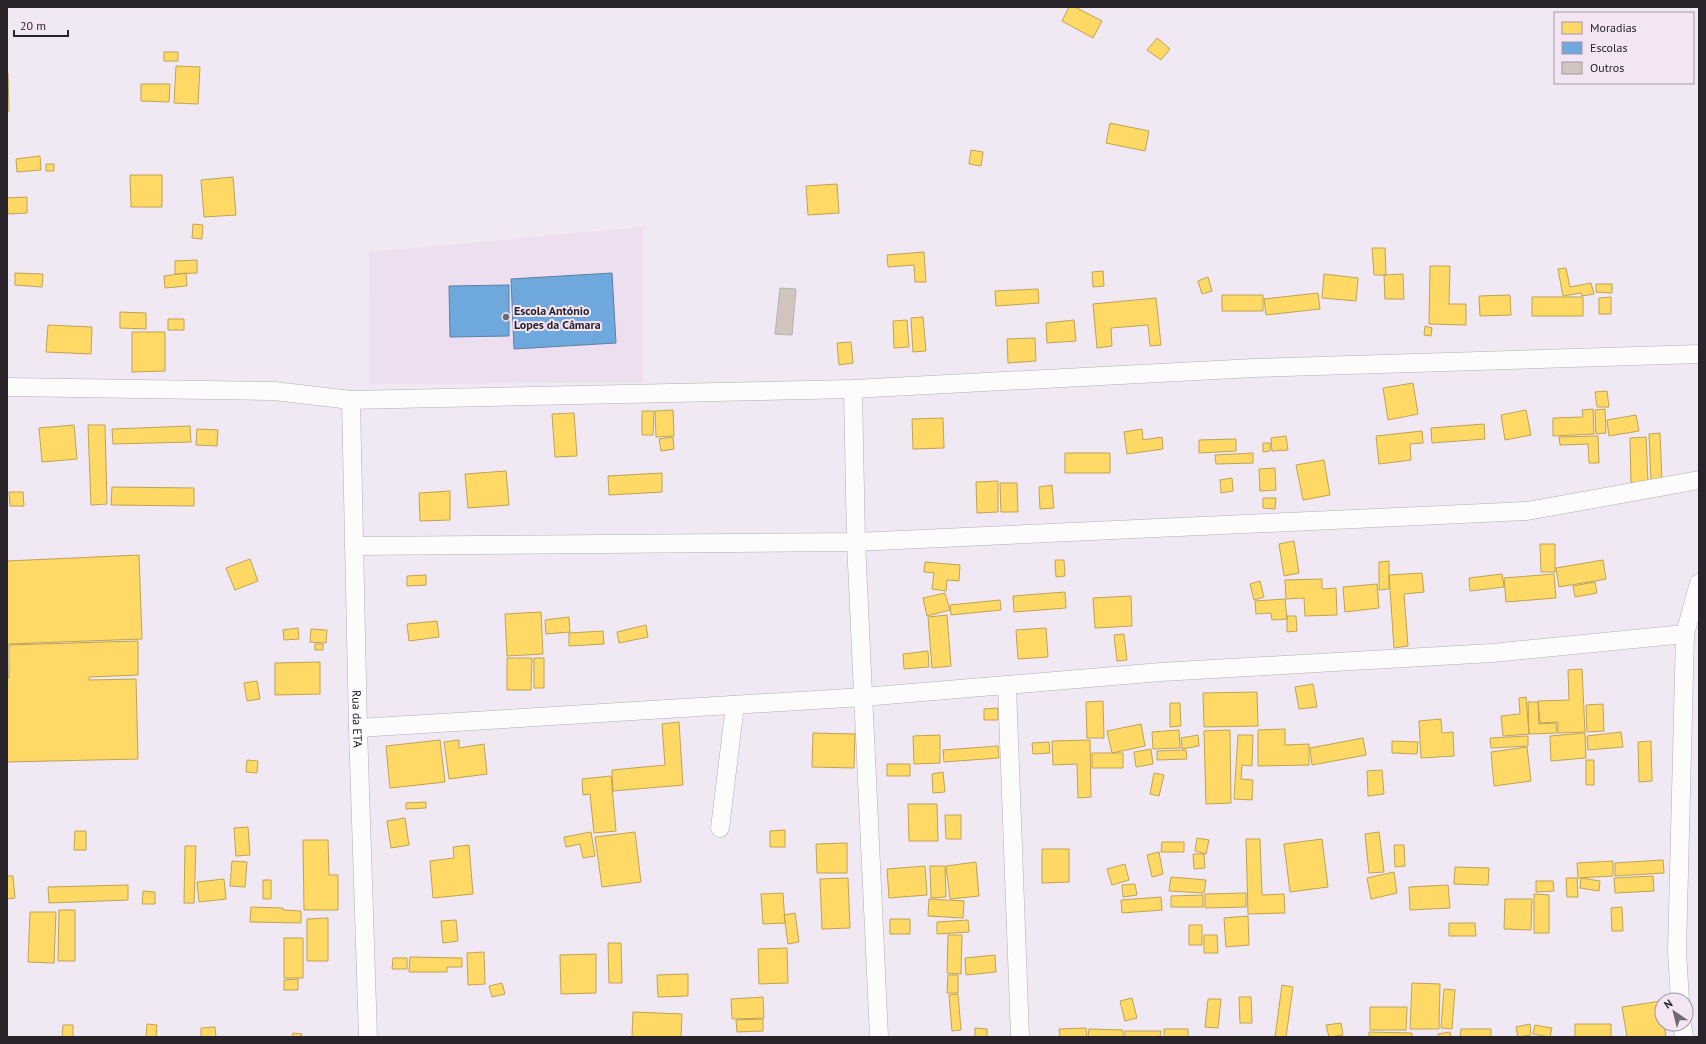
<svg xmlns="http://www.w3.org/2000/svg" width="1706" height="1044" font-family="'PT Sans',sans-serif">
	<rect width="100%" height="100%" fill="#f0e8f2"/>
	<path fill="#eedff0" d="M643 227V382L370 384 369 252Z"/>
	<path fill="#ffd966" stroke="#bfa354" d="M1069 7H1075L1102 21 1093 38 1062 21Z
		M1157 38 1170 49 1161 60 1147 50Z
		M164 52H178V61H164Z
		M176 66 200 67 198 104 174 103Z
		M7 73H8L9 111H7Z
		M141 84H170L169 102 141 101Z
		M1110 123 1149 131 1145 151 1106 143Z
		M971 150 983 152 981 166 969 164Z
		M40 156 41 170 17 172 16 159Z
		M46 164H54V171H46Z
		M130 175H162V207H131Z
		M233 177 236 215 204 217 201 180Z
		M837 184 839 213 808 215 806 186Z
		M27 197V213L8 214 7 198Z
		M193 224 203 225 202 239 192 238Z
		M1372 248H1385L1386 275H1374Z
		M924 252 926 282H915L914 265 888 267 887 255Z
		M197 260V273L175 274V261Z
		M1430 266H1450L1449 304H1466V325L1429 324Z
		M1566 268 1570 287 1591 283 1594 294 1582 296 1581 293 1563 296 1558 269Z
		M1103 271 1104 286 1093 287 1092 272Z
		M15 273 43 274 42 287 15 285Z
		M186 273 187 286 165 288 164 276Z
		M1324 274 1358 278 1356 301 1322 298Z
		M1403 274 1404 299H1385L1384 275Z
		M1208 277 1212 291 1202 294 1198 281Z
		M1596 284H1612V293L1596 292Z
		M1038 289 1039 303 996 306 995 291Z
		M1318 293 1320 309 1266 315 1264 299Z
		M1222 295H1263V311H1222Z
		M1510 295 1511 315 1480 316 1479 296Z
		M1532 297H1583V316H1532Z
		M1611 297V314H1599V298Z
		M1156 298 1161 345 1150 346 1148 325 1111 328 1112 346 1097 348 1093 304Z
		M120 312 146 313V329L120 328Z
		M923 317 926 351 913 352 911 318Z
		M168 319H184V330H168Z
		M907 320 909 347 894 348 893 321Z
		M1074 320 1076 341 1047 343 1046 323Z
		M48 325 92 327 91 354 46 352Z
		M1425 326 1432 328 1431 336 1424 335Z
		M132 332H165V371L132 372Z
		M1035 338 1036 361 1008 363 1007 339Z
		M851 342 853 363 839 365 837 343Z
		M1413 383 1418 414 1388 420 1383 388Z
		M1607 391 1609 407H1597L1595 392Z
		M1593 409 1594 434 1553 436V418L1583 417 1582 410Z
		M1605 409 1606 433 1596 434 1595 410Z
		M673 410 674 436 656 437 655 411Z
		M1526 410 1531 435 1505 440 1501 415Z
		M642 411H654L653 435H642Z
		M574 413 577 456 555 457 552 414Z
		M1636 415 1639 431 1609 436 1607 420Z
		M943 418 944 448 913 449 912 419Z
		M1484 424 1485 439 1432 443 1431 428Z
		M74 425 77 459 42 462 39 428Z
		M88 425H105L107 504 91 505Z
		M190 426 191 442 113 444 112 429Z
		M197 429 218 430 217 446 196 445Z
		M1142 429 1143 440 1162 437 1163 449 1127 454 1124 432Z
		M1422 431 1423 443 1410 444 1411 460 1379 464 1376 436Z
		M1660 433 1662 481H1651L1649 434Z
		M1286 436 1288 450 1272 451 1271 438Z
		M1598 436 1599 463H1589L1588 444 1560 445 1559 437Z
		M673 437 674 449 661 451 659 439Z
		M1646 437 1648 483H1631L1630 438Z
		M1236 439V451L1199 453V440Z
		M1263 443H1270V451L1263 452Z
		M1065 453H1110V473H1065Z
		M1253 453V463L1216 464 1215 455Z
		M1324 460 1330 495 1303 500 1296 465Z
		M1275 468 1276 490 1260 491 1259 469Z
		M506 471 509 505 468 508 465 474Z
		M662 473V492L609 495 608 476Z
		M1232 478 1233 491 1221 493 1220 480Z
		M998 481V512L977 513 976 482Z
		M1000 483H1017L1018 512H1001Z
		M1052 485 1054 508 1040 509 1039 487Z
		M112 487 194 488V506L111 505Z
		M450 491V520L420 521 419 493Z
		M9 492H23L24 506H10Z
		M1263 498H1276L1275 509 1263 508Z
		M1294 541 1299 573 1284 576 1279 544Z
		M1540 544H1555V572H1541Z
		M139 555 142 639 7 644 8 678H7V561Z
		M250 559 258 581 235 590 226 568Z
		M1055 560H1064L1065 576 1056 577Z
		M1603 560 1606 579 1559 587 1556 568Z
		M1389 561V589L1379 590V562Z
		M925 562 960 565 959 581 947 580 946 591 932 589 934 573 924 572Z
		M1422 573 1424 592 1404 594 1408 646 1394 648 1389 575Z
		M1502 574 1504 587 1470 591 1469 578Z
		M1554 574 1556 598 1506 602 1504 578Z
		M426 575V585L407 586V576Z
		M1322 579V589L1336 588 1337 615 1305 616 1304 598 1286 599 1285 580Z
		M1260 581 1264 597 1254 600 1250 584Z
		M1595 582 1597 593 1575 597 1573 586Z
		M1377 584 1379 608 1345 612 1343 587Z
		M1065 592 1066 608 1014 612 1013 596Z
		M945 593 950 610 927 616 923 598Z
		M1131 596 1132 626 1095 628 1093 598Z
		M1285 599 1287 619 1272 620 1271 613 1256 614 1255 601Z
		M1000 600 1001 610 951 615 950 605Z
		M541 612 543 654 507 656 505 614Z
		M947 615 951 666 932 668 928 617Z
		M1287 616H1296L1297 631 1287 632Z
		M569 617 570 632 546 634 545 620Z
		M437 621 439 637 409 641 407 624Z
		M646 625 648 637 619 643 617 632Z
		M298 628 299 639 284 640 283 630Z
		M1046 628 1048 657 1018 659 1016 630Z
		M311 629 327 630 326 643 310 642Z
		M603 631 604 644 569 646V633Z
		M1124 634 1127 660 1117 661 1114 635Z
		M138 641V675L89 677V680L136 679 138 759 7 762V678H9V645Z
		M315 644H323V650H315Z
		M928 651 929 667 904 669 903 654Z
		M507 658H532L531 690H507Z
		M534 658H544V688H534Z
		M320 662V694L275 695V663Z
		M1582 669 1585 732 1558 733V722L1540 723 1538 701 1569 700 1568 670Z
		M257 681 260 699 247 701 244 683Z
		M1313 684 1317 707 1299 709 1295 687Z
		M1257 692 1258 726 1204 727 1203 693Z
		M1526 697 1529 734 1503 736 1501 716 1520 714 1519 698Z
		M1103 701 1104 738H1087L1086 702Z
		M1528 702H1538L1539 724 1556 723 1557 733 1529 734Z
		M1170 703H1180L1181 726 1170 727Z
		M1603 704 1604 731 1587 732 1586 705Z
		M998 708V720H984V709Z
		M1441 719 1442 733 1453 732 1454 756 1421 758 1419 721Z
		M679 722 683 785 613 791 612 770 665 765 662 724Z
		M1141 724 1145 746 1112 753 1107 731Z
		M1285 729V745L1309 744V765L1258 766V730Z
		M1179 730 1180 748 1153 749 1152 732Z
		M1230 730 1231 803 1206 804 1204 731Z
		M1621 732 1623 747 1588 750 1587 736Z
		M813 733 855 734 854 768 812 767Z
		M1585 733 1586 758 1551 761 1550 736Z
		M940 735V763L914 764 913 736Z
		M1198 735 1199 746 1182 749 1181 738Z
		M1238 735H1253L1252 766 1242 765 1241 779 1253 780 1252 800 1234 799Z
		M1528 736V746L1491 748 1490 738Z
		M1363 738 1366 755 1312 765 1310 748Z
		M440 740 445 782 390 788 386 746Z
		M459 740V748L484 744 487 774 449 779 444 742Z
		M1090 740 1091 797 1078 798 1077 764 1053 765 1052 741Z
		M1392 741 1418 742 1417 754 1392 753Z
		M1651 741 1652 781 1639 782 1638 742Z
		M1049 742 1050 753 1033 754 1032 743Z
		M998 746 999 758 944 762 943 750Z
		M1527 747 1531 781 1494 786 1491 752Z
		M1151 749 1153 764 1136 767 1134 752Z
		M1186 750 1187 759 1157 760V751Z
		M1092 753H1123V768H1092Z
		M247 760 258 761 257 773 246 772Z
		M1586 760H1594V785H1586Z
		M887 764H910V776H887Z
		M1382 770 1384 794 1368 796 1367 771Z
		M943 772 945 792 933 793 932 774Z
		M1154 773 1164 775 1159 796 1150 794Z
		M611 776 616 831 594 833 590 794 583 795 582 779Z
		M426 802V808L406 809V803Z
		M908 804H937L938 841H909Z
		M945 815H961V839H946Z
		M405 818 409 845 391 848 387 821Z
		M248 827 250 855 236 856 234 828Z
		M785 830V847H770V831Z
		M75 831H86V850H74Z
		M591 832 595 856 583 858 580 844 566 847 564 837Z
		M635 832 641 882 602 887 595 837Z
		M1379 832 1384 872 1369 873 1365 834Z
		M1197 838 1209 840 1206 854 1195 851Z
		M1246 839H1260L1262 895 1284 894 1285 913 1248 914Z
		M1322 839 1328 887 1290 892 1284 844Z
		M303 840H328L329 875H338V910H304Z
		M1162 842H1184V852H1161Z
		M847 843V873H817L816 844Z
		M469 845 473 894 433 898 430 861 454 858 453 847Z
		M1394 845H1404L1405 866 1395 867Z
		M185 846H196L194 903H184Z
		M1042 849H1069V882L1042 883Z
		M1159 852 1163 874 1152 877 1147 855Z
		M1193 854H1204L1205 868 1194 869Z
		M1663 860 1664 873 1615 876V863Z
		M232 861 247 862 245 887 230 886Z
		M1613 861V876L1578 878 1577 863Z
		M976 862 979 896 950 899 946 866Z
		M1125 864 1129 880 1112 885 1107 869Z
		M925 866 927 895 889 898 887 869Z
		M930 866H945L946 897 931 898Z
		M1455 867 1489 868 1488 885 1454 884Z
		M1394 872 1397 893 1371 899 1367 878Z
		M7 876H13L15 898 7 899Z
		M1653 876 1654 891 1615 893 1614 878Z
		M1171 877 1206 880 1204 893 1169 891Z
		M848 878 850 928 822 929 820 879Z
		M1566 878H1577L1578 897H1567Z
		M1581 878 1600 881 1599 891 1580 888Z
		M224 879 226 899 199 902 197 882Z
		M263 880H271V899H263Z
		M1536 881H1553L1554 891 1536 892Z
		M1135 884 1137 895 1123 897 1122 885Z
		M128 885V900L49 903 48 887Z
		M1448 885 1450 908 1410 910 1409 887Z
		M143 891 155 892V904H142Z
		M783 893 785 923 763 924 761 894Z
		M1246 893V907L1205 908V894Z
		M1534 894 1549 895V933H1534Z
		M1203 895V907H1171V896Z
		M1161 897 1162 910 1122 913 1121 900Z
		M929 899 964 901 963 918 928 916Z
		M1505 899H1532L1531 930 1504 929Z
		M251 907 283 908V910L301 911V923L250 922Z
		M1622 907 1623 931H1612L1611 908Z
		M59 910H75V961H58Z
		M30 912H56L54 963 28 962Z
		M795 913 799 942 788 944 784 915Z
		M1248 916 1249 945 1226 947 1224 918Z
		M328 918V961H307V919Z
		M890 919H910V934H890Z
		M456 920 458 941 443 943 441 921Z
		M968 920 969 932 937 934V922Z
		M1449 923H1475L1476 936H1449Z
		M1189 925H1202V945H1189Z
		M948 935H962L961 974 947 973Z
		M1204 935H1217L1218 953H1204Z
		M284 938H303V978H284Z
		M608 943H621L622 983H609Z
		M787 948 788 983 759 984 758 949Z
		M484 952 485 984 468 985 467 953Z
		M596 954V993L561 994 560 955Z
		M995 955 996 972 966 975 965 958Z
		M410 957 462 958V967H447V972H409Z
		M393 958H407V969H392Z
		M688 974V996L658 997 657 975Z
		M948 975H958V993H947Z
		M298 979V990H284V980Z
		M502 983 505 994 492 997 489 986Z
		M1412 983 1440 984 1439 1029H1410Z
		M1282 985 1293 987 1286 1037H1275Z
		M1444 989 1455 990 1452 1029 1441 1028Z
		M958 994 961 1030 952 1031 949 995Z
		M763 997 764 1018 732 1019 731 999Z
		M1239 997H1251L1252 1023H1240Z
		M1132 998 1137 1018 1125 1021 1120 1001Z
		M1208 999H1221L1218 1028 1205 1027Z
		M1661 1001 1662 1024H1664L1666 1037H1627L1622 1007Z
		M1370 1007H1407L1406 1030H1370Z
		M633 1012 682 1014 681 1037H632Z
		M763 1019V1031L737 1032 736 1020Z
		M1341 1023 1343 1035 1329 1037 1326 1025Z
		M147 1024 157 1025 156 1037H146Z
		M1530 1024 1531 1035 1518 1037 1516 1027Z
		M1575 1024H1611V1037H1575Z
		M63 1025H73V1037H62Z
		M1535 1025 1552 1028 1550 1037 1533 1034Z
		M215 1027 216 1037H201V1028Z
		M975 1028 987 1029V1037H975Z
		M1086 1028 1087 1037H1060L1059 1029Z
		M1089 1029 1123 1030V1037H1088Z
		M1164 1029H1188V1037H1164Z
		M1461 1029H1491V1037H1460Z
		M1125 1031H1161L1160 1037H1125Z
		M1369 1032 1412 1033V1037H1369Z
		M1450 1032 1451 1037H1438V1034Z
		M293 1033 302 1034 301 1037H292Z"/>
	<path fill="#6fa8dc" stroke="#5a80a7" d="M612 273 616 343 514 349 511 279Z
		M509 285V336L450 337 449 286Z"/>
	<path fill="#d1c5be" stroke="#b6b0b2" d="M780 288 796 289 792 335 775 334Z"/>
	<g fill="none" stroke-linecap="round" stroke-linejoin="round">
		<g stroke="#b3adb4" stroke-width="19">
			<g id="minor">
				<path d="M7 387 274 391 351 400 853 389 1254 368 1699 354"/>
				<path d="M853 389 856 542 879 1037"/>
				<path id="s1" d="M351 400 358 728 368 1037"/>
				<path d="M354 546 856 542 1527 511 1699 480"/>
				<path d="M1007 686 1020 1037"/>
				<path d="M358 728 863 697 1161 672 1492 653 1685 634"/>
				<path d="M720 828 735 705"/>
				<path d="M1680 1000 1677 952 1685 634 1699 583"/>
				<path d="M1682 1024 1684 1037"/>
			</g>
		</g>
		<use href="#minor" stroke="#fdfcfd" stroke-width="18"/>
	</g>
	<circle fill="#6f6970" stroke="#f4e5f5" stroke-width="1.5" cx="506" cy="317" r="4"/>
	<g text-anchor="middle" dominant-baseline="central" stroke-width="4" stroke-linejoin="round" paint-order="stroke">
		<g font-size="12" font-weight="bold" fill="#29242a" stroke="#f4e5f5" text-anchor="start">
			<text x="514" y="310">Escola António<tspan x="514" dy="14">Lopes da Câmara</tspan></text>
		</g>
		<g font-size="12" fill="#29242a" stroke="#f4e5f5">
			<text stroke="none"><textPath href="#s1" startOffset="319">Rua da ETA</textPath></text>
		</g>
	</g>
	<rect width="1706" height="1044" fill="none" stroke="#29242a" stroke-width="16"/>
	<rect x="1554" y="12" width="140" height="72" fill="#f4e5f5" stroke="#a398a4"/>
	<rect x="1562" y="22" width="20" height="12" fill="#ffd966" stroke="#a398a4"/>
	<text x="1590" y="32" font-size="12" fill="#29242a">Moradias</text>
	<rect x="1562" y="42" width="20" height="12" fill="#6fa8dc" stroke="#a398a4"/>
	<text x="1590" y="52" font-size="12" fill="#29242a">Escolas</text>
	<rect x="1562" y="62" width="20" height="12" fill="#d1c5be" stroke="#a398a4"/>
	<text x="1590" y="72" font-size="12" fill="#29242a">Outros</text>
	<g transform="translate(1674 1012) rotate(325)"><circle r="19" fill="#f4e5f5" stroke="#a398a4"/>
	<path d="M0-3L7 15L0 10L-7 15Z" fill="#6f6970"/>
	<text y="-6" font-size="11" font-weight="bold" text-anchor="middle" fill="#29242a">N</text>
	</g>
	<path d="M14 30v6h54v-6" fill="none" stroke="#29242a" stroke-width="2"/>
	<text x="20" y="30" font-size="12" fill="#29242a" stroke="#f4e5f5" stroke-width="3" paint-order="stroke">20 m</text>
</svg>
